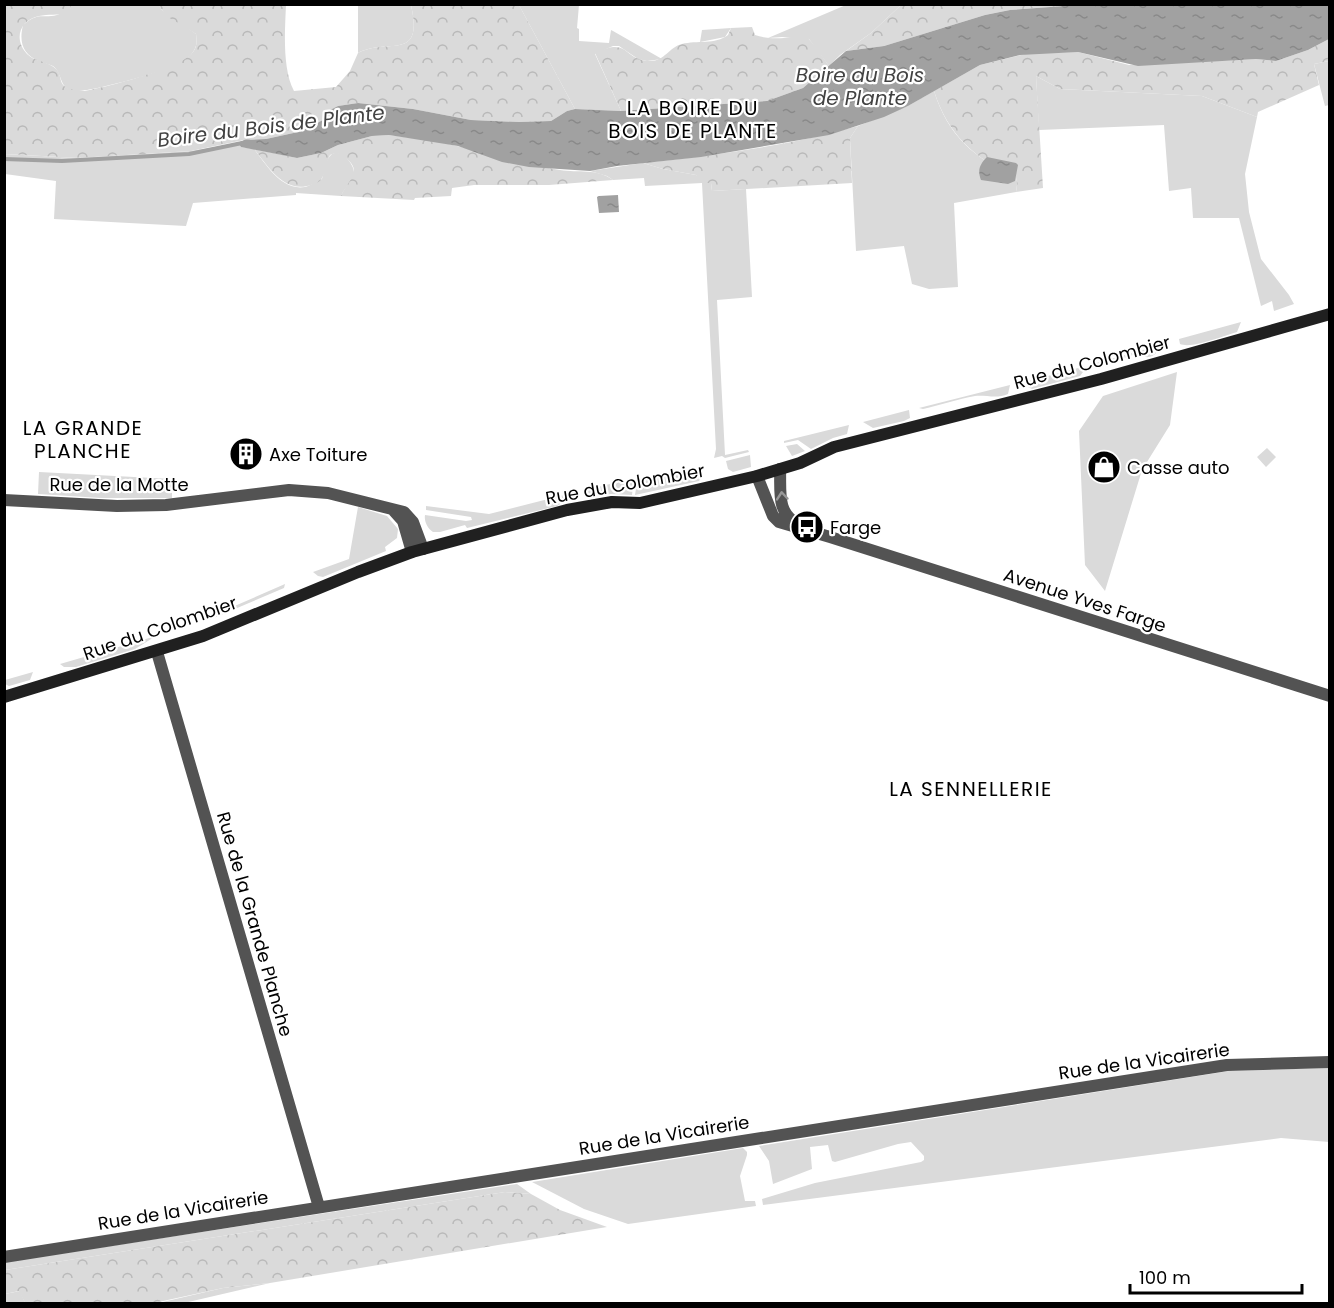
<svg xmlns="http://www.w3.org/2000/svg" width="1334" height="1308" font-family="Poppins,sans-serif">
	<defs>
		<pattern id="forest-crowns" width="20" height="18" patternUnits="userSpaceOnUse" patternTransform="scale(1.5)"><rect width="20" height="18" fill="#dadada"/><path d="M2 6a3 3 0 1 1 6 0M12 15a3 3 0 1 1 6 0" fill="none" stroke="#b9b9b9"/></pattern>
		<pattern id="water-ripples" width="26" height="14" patternUnits="userSpaceOnUse" patternTransform="scale(1.5)"><rect width="26" height="14" fill="#a1a1a1"/><path d="M2 4q2-2 4 0t4 0M15 11q2-2 4 0t4 0" fill="none" stroke="#898989"/></pattern>
	</defs>
	<rect width="100%" height="100%" fill="#fff"/>
	<path fill="#dadada" d="M158 4 162 10 196 34C197 41 197 46 193 52 191 56 183 61 179 64 167 71 84 94 72 91 59 87 62 72 53 66 49 64 44 63 40 62 22 54 19 42 23 25 40 11 41 19 57 15 61 14 67 10 71 8V5Z
		M358 5H411C424 63 388 37 358 53Z
		M519 5H579L577 28 579 29V41L609 43 611 30 613 31 662 59 647 61 638 59 619 46H613L595 54 621 111 575 109Z
		M846 5H901L871 33 840 55 829 66 809 39 782 37 768 38Z
		M731 28 725 37 700 42 702 30Z
		M1329 61V105L1325 106 1314 64Z
		M1036 76 1060 89 1202 96 1257 117 1245 174 1249 212 1261 259 1289 295 1294 304 1274 311 1272 301 1261 306 1239 218H1193L1191 188 1169 191 1164 125 1039 130Z
		M934 91C948 136 974 158 1016 177L1017 185 1016 192 954 203 958 287 929 289 912 284 904 246 856 251 850 138 858 126 908 106Z
		M238 143 241 147 254 149C266 164 281 191 305 187 310 186 317 181 322 179 324 172 325 161 330 156 339 145 356 165 354 175 352 183 344 188 341 196L296 193V195L193 203 186 226 54 219 56 181 5 174 4 154 78 158 191 151Z
		M643 163 663 169 696 175 711 183 712 191 746 189 752 297 717 300 725 455 748 450 749 452 725 458 722 456 714 458 716 449 702 183 645 186 644 178 613 180 607 176 590 171Z
		M1241 322 1237 332C1223 336 1192 349 1180 344L1179 339Z
		M1157 346V352C1150 360 1144 357 1136 354L1097 367 1093 364Z
		M1082 367 1083 372 1080 376 1032 389 1028 387 1025 382Z
		M1177 372 1170 425 1142 470 1105 591 1085 565 1079 431 1103 396Z
		M1010 385 1008 394C997 399 987 395 975 396 958 399 940 405 923 409L919 408Z
		M909 410 910 418 904 421 873 428 863 422Z
		M849 425 847 434 833 438 811 449 798 440 784 443V441Z
		M797 444 805 451 792 456 786 446Z
		M1267 448 1276 457 1266 467 1257 457Z
		M750 455 751 467 733 472 728 469 726 461Z
		M681 471 684 477 703 473V475L699 481 635 495 637 482Z
		M39 472 172 479V498H101L38 494Z
		M634 478 632 495 611 494 591 497 586 490Z
		M564 495 562 503 557 506 467 528 465 525 440 532H433C427 528 424 521 425 515L466 521 472 520 471 517 426 510V506L489 514Z
		M358 507 387 516 398 529 397 538 385 547 386 551 323 577 318 576 313 572 349 559Z
		M285 584 284 588 209 620 207 618Z
		M156 636 135 649 76 667H64L60 664Z
		M33 672 30 680 9 686 5 684V680Z
		M1329 1068V1142L1281 1138 763 1205 762 1199 815 1183 921 1162 924 1160V1156L911 1142 898 1144 835 1162 832 1161 828 1145 810 1147 812 1169 773 1184 769 1161 759 1146 1229 1071Z
		M743 1148 747 1152V1155L740 1176 745 1201H755L756 1206 628 1224 584 1209 532 1182Z
		M517 1184 531 1194 505 1192 5 1270V1262Z
		M270 1283 184 1303 154 1304 223 1288Z
		M20 1291 25 1303 5 1304V1294Z"/>
	<path fill="url(#forest-crowns)" d="M4 5H71V8L67 14C58 15 48 14 39 16 20 20 13 39 27 54 34 61 44 61 52 66 68 75 50 90 85 91 106 87 183 68 193 52 197 47 197 41 196 34L168 17 158 5H286C285 29 282 69 294 91L336 87 350 71 358 53C388 37 424 63 411 5H519L575 109 567 111 551 121 519 122 471 120 413 109 358 103 338 106 330 110 323 120 298 132 266 139 244 140 191 151 78 158 5 154Z
		M901 5H1078L1010 10 985 15 884 46 846 51 871 33Z
		M752 27 755 35C766 39 780 39 791 37 797 36 799 34 806 36L816 47 829 66 803 88 767 101 621 111 595 53C630 36 622 60 650 61 665 61 669 47 682 44 697 40 715 45 728 35L731 28Z
		M1329 39V61L1314 64 1319 85 1258 112 1257 117 1202 96 1060 89 1036 76 1043 188 1016 192 1017 185 1016 177C975 159 948 135 934 91L980 65 1029 53 1078 52 1129 65 1256 59 1276 61 1308 50Z
		M858 126 850 138 852 183 712 191 711 183H702L696 175 663 169 643 163C715 155 788 146 858 126Z
		M389 135C411 138 434 140 457 146 491 154 525 165 560 170 578 173 597 168 613 180L549 185H474L452 188 451 196 415 198 414 200 341 196C347 181 365 171 344 157 339 153 336 152 330 155 326 162 326 171 322 178 320 182 315 184 311 185 284 194 268 166 254 149L297 158 321 153 338 145 372 136Z
		M505 1192 531 1194 560 1210 607 1227 270 1283 223 1288 154 1303H25L19 1291 5 1294V1270Z"/>
	<path fill="url(#water-ripples)" d="M1078 5H1329V39L1308 50 1276 61 1256 59 1138 66 1078 52 1020 55 980 65 908 106 884 117 829 135 701 157 617 166 590 171 529 167 502 162 458 146 389 135 372 136 338 145 321 153 297 158 241 147 238 143 244 140 266 139 298 132 323 120 330 110 338 106 358 103 413 109 471 120 519 122 551 121 567 111 575 109 621 111 767 101 803 88 846 51 884 46 985 15 1010 10Z
		M987 157 1016 163 1018 165 1015 181 1008 184 981 180C977 170 980 164 987 157Z
		M618 195 619 212 599 213 597 197 599 196Z"/>
	<g fill="none" stroke-linecap="round" stroke-linejoin="round">
		<path stroke="#a1a1a1" stroke-width="4" d="M4 159 62 161 189 154 242 143"/>
		<path stroke="#535353" stroke-width="12" d="M157 652 319 1207
			M4 1257 1227 1065 1330 1062"/>
		<path stroke="#535353" stroke-width="12" d="M780 469C781 491 776 513 798 524
			M757 476 773 516 779 522 830 537 1330 696
			M4 500 117 506 166 505 289 490 328 493 404 512 413 522 423 549
			M394 511 403 521 412 552"/>
		<path stroke="#202020" stroke-width="12" d="M4 697 203 636 358 572 412 552 567 510 612 502 640 503 757 476 800 463 834 447 1101 379 1330 314"/>
	</g>
	<defs><path id="oneway-chevron" d="M-2-3.5L2.5 0L-2 3.5" fill="none" stroke-width="1.6" stroke-linecap="round" stroke-linejoin="round" transform="scale(1.5)"/></defs>
	<use stroke="#989898" href="#oneway-chevron" transform="translate(782 496) rotate(-95)"/>
	<defs>
		<g id="building-disc" transform="scale(1.725)"><circle r="9.5" fill="#000" stroke="#fff"/><path d="M-4-6H4V6H1V3H-1V6H-4ZM-2.5-4.3h1.7v1.8h-1.7ZM.8-4.3h1.7v1.8H.8ZM-2.5-1h1.7V.8h-1.7ZM.8-1h1.7V.8H.8Z" fill="#fff"/></g>
		<g id="shop-disc" transform="scale(1.725)"><circle r="9.5" fill="#000" stroke="#fff"/><path d="M-5-2.5h2.3a2.7 3.5 0 0 1 5.4 0H5L5.5 6h-11ZM-1.5-2.5h3a1.5 2.3 0 0 0-3 0Z" fill="#fff"/></g>
		<g id="bus-disc" transform="scale(1.725)"><circle r="9.5" fill="#000" stroke="#fff"/><path d="M-5-6H5V4H4V6H2V4H-2V6H-4V4H-5ZM-3.5-4V0h7V-4ZM-3.5 1.2v1.5H-2V1.2ZM2 1.2v1.5H3.5V1.2Z" fill="#fff"/></g>
	</defs>
	<g fill-rule="evenodd">
		<use href="#building-disc" x="246" y="454"/>
		<use href="#shop-disc" x="1104" y="467"/>
		<use href="#bus-disc" x="807" y="527"/>
	</g>
	<g text-anchor="middle" dominant-baseline="central" stroke-width="4.5" stroke-linejoin="round" paint-order="stroke">
		<g font-size="18" fill="#000" stroke="#fff">
			<text transform="translate(1092 362) rotate(-15)">Rue du Colombier</text>
			<text x="119" y="484">Rue de la Motte</text>
			<text transform="translate(625 484) rotate(-10)">Rue du Colombier</text>
			<text transform="translate(1085 600) rotate(18)">Avenue Yves Farge</text>
			<text transform="translate(160 628) rotate(-19)">Rue du Colombier</text>
			<text transform="translate(255 924) rotate(74)">Rue de la Grande Planche</text>
			<text transform="translate(1144 1061) rotate(-8)">Rue de la Vicairerie</text>
			<text transform="translate(664 1135) rotate(-9)">Rue de la Vicairerie</text>
			<text transform="translate(183 1210) rotate(-9)">Rue de la Vicairerie</text>
		</g>
		<g font-size="18" fill="#000" stroke="#fff" text-anchor="start">
			<text x="269" y="454">Axe Toiture</text>
			<text x="1127" y="467">Casse auto</text>
			<text x="830" y="527">Farge</text>
		</g>
		<g font-size="20" font-style="italic" fill="#424242" stroke="#fff">
			<text x="860" y="75">Boire du Bois<tspan x="860" dy="23">de Plante</tspan></text>
			<text transform="translate(271 126) rotate(-7)">Boire du Bois de Plante</text>
		</g>
		<g font-size="20" letter-spacing="1.5" fill="#000" stroke="#fff">
			<text x="693" y="108">LA BOIRE DU<tspan x="693" dy="23">BOIS DE PLANTE</tspan></text>
			<text x="83" y="428">LA GRANDE<tspan x="83" dy="23">PLANCHE</tspan></text>
			<text x="971" y="789">LA SENNELLERIE</text>
		</g>
	</g>
	<rect width="1334" height="1308" fill="none" stroke="#000000" stroke-width="12"/>
	<path d="M1130 1284v9h172v-9" fill="none" stroke="#000000" stroke-width="3"/>
	<text x="1139" y="1284" font-size="18" fill="#000000" stroke="#ffffff" stroke-width="4.5" paint-order="stroke">100 m</text>
</svg>
